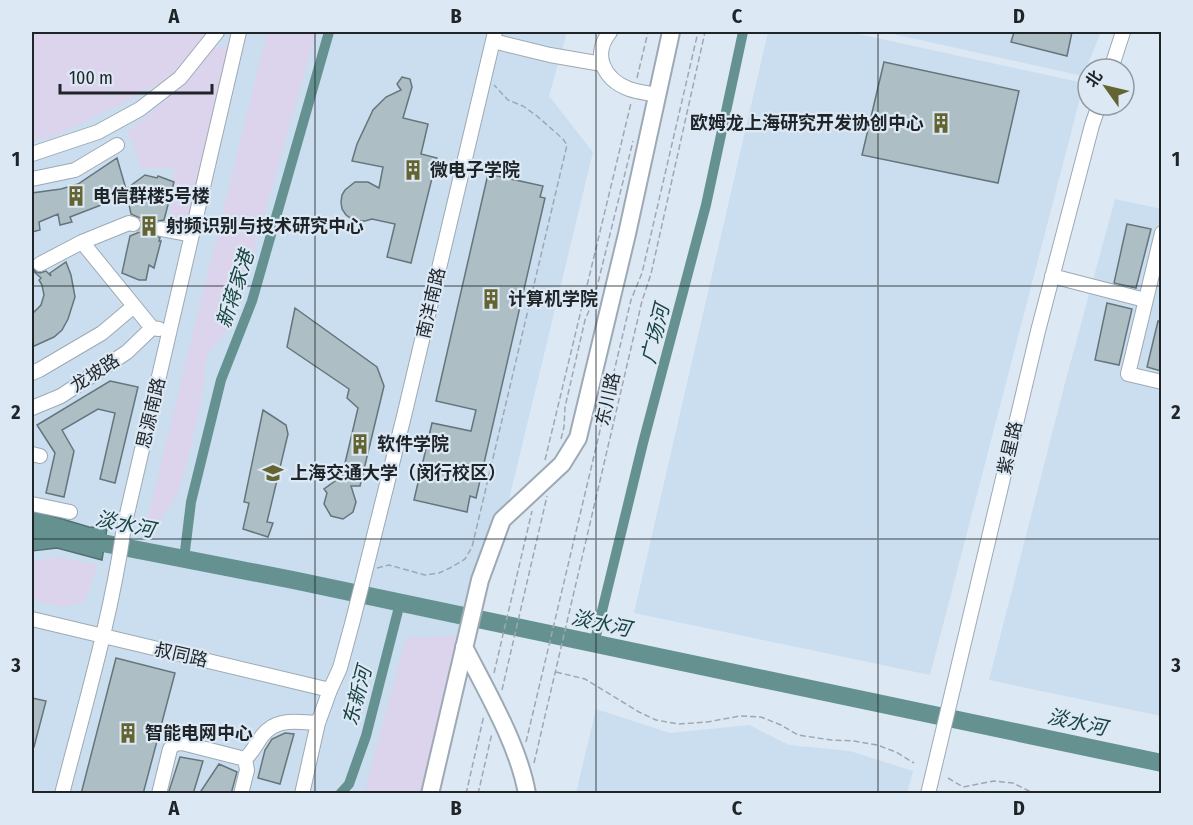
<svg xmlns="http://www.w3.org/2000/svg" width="1193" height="825" font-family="'Fira Sans Condensed','Noto Sans SC',sans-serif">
	<rect width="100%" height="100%" fill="#dce8f4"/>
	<path fill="#cbdeef" d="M32 32H567L549 96 593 152 438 793H32Z
		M768 32H849L1084 83 930 675 634 613Z
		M884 32H1101L1083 76Z
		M1115 199 1161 209V716L989 680 1065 383Z
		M596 709 670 733 749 725 789 745 850 751 913 771 907 793H576Z"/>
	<path fill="#dcd3ec" d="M32 32H206L177 73 137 96 58 135 32 141Z
		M267 32H316L253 255 226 331 207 354 201 401 187 463 177 495 161 519 147 520Z
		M226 46 232 63 194 228 168 224 175 167 142 169 128 132 179 89 212 49Z
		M59 557 97 565 85 602 62 607 32 600V561Z
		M461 635 421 793 364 794 406 638Z"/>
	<path fill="#659290" stroke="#507171" stroke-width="1.5" d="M32 510 89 527 107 528 102 560 57 548 32 551Z"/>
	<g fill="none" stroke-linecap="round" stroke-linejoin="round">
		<path stroke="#659290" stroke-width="10" d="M184 559 191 502 221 380 252 301 329 32
			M594 644 643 443 706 205 743 32
			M340 794 349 784 366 736 400 603"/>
		<path stroke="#659290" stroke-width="18" d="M82 539 293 580 1162 763"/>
	</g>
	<path fill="#adbfc5" stroke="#65757b" stroke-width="1.5" d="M1014 32H1072L1067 56 1011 42Z
		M884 62 1019 91 998 183 862 155Z
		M402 77 410 79 412 87 403 118 428 124 421 154 437 158 411 263 387 257 395 224 372 219 365 221H358L352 219 346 215 342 209 341 202 342 195 345 190 355 182H368L379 188 383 167 352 161 357 144 373 110 386 97 401 90 397 84Z
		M117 158 126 189 145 175 157 178 158 176 174 182 164 220 158 221 152 227 153 232 156 236 160 238 159 241H161L154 268 149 265 146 280H139L122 273 130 236 142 231 140 229 142 222 140 218 131 214 127 195 70 217 72 222 60 225 58 214 39 222 40 230 32 232V193L61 189 78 184Z
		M488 174 543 186 540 197 545 198 476 498 470 496 467 512 414 500 432 423 471 431 476 410 436 401Z
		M1127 224 1151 229 1136 288 1114 283Z
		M66 262 71 275 75 297 68 319 62 330 54 337 32 347V314L41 305 44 295 42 285 39 280 41 278 32 270V266L36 272 40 273 46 271 51 276 50 273Z
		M1107 303 1132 309 1119 365 1095 360Z
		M295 308 377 367 384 386 360 486H351L356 502 353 512 343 519 331 516 324 504 327 493 324 489 342 476 358 408 347 398 349 389 287 347Z
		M1158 321 1161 322V371L1147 367Z
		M110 381 138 387 115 483 100 479 115 413 98 409 62 430 74 451 64 497 46 493 55 453 37 425Z
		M263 410 286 425 288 434 267 522 273 523 268 537 243 529 249 503 244 502Z
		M116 658 175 673 143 794H81Z
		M32 698 46 701 34 747H32Z
		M285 733 294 734 280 784 258 778 265 750 272 739Z
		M180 757 203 761 193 794H168Z
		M219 764 237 772 231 794H199Z"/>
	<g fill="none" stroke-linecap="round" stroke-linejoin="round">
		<path stroke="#b6c1cb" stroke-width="14" stroke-dasharray="14 7" stroke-linecap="butt" d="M133 224 161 229"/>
		<g stroke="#9da9b4" stroke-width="16">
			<path id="minor" d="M610 32C592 54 603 79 629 89 637 92 648 93 657 95
				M493 41 550 55 602 64
				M1111 69 1123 32
				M32 154 98 132 140 109 180 78 217 32
				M32 179 75 170 117 145
				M161 229 192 235
				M1162 233 1128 374 1162 382
				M82 242 152 328 159 329
				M40 264 82 242 129 223 133 224
				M1052 276 1145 300
				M32 373 39 370 102 333 134 306
				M32 408 61 396 127 352 152 328
				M32 454 40 456
				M32 504 70 512
				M32 619 330 690
				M62 794C85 705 111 618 124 527L239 32
				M159 794 170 749 174 744 182 743 245 759C253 752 256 744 262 736 276 717 298 722 318 723
				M241 794 247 770 245 759
				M302 794 318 723 330 690 340 668 353 620 405 412 495 32
				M928 794 1038 331 1092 125 1099 105"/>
		</g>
		<g stroke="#9da9b4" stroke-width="20">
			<path id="major" d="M464 647C486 690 519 746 527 794
				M430 794 480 580 502 520 562 464 578 438 627 234 671 32"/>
		</g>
		<path stroke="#9ea8b2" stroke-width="1.5" stroke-dasharray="6 3" stroke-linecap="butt" d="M637 78 648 32
			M561 439 564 427 565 407 585 320 594 299 633 141
			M545 460 631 103
			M377 568 389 565 425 575 439 573 450 568 465 559 472 547 567 145 563 139 537 116 523 106 508 100 494 85
			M556 672 585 679 639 712 656 720 679 724 707 722 740 716 761 717 781 725 798 735 831 740 854 741 877 745 896 752 914 763
			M494 673 532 511
			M502 690 547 496
			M526 742 631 300 642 273 698 32
			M534 763 642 301 651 274 705 32
			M948 778 963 787 994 781 1013 783 1035 794
			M466 794 484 715
			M478 794 492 733"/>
		<use href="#minor" stroke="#fff" stroke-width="14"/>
		<use href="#major" stroke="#fff" stroke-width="16"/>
	</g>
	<path fill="none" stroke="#1f2428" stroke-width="1.5" stroke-opacity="0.55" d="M315 32V794M596 32V794M878 32V794M32 286H1162M32 539H1162"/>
	<defs>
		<g id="building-bare" transform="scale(1.62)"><path d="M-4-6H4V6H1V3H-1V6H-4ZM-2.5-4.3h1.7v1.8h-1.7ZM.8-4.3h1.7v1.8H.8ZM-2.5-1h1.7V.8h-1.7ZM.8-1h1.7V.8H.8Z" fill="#646431" stroke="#dce8f4" stroke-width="2.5" paint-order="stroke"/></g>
		<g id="university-bare" transform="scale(1.62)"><path d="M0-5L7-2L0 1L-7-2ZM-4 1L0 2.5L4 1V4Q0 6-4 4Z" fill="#646431" stroke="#dce8f4" stroke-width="2.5" paint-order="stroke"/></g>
	</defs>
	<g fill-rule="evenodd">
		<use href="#building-bare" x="941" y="123"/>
		<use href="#building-bare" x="413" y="170"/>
		<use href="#building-bare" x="76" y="196"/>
		<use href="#building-bare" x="149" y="226"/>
		<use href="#building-bare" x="491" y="299"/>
		<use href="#building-bare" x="360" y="444"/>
		<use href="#university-bare" x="273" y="473"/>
		<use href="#building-bare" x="128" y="733"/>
	</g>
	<g text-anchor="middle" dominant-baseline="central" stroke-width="4.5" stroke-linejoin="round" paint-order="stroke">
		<g font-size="18" font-weight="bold" fill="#1f2428" stroke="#dce8f4" text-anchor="start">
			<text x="924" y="123" text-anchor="end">欧姆龙上海研究开发协创中心</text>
			<text x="430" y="170">微电子学院</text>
			<text x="93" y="196">电信群楼5号楼</text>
			<text x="166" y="226">射频识别与技术研究中心</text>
			<text x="508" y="299">计算机学院</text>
			<text x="377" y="444">软件学院</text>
			<text x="290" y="473">上海交通大学（闵行校区）</text>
			<text x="145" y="733">智能电网中心</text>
		</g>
		<g font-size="18" fill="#1f2428" stroke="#dce8f4">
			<text transform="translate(431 303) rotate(-77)">南洋南路</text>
			<text transform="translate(95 373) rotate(-33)">龙坡路</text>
			<text transform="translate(608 399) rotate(-77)">东川路</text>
			<text transform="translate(151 413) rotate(-77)">思源南路</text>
			<text transform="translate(1010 448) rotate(-77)">紫星路</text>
			<text transform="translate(181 655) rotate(13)">叔同路</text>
		</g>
		<g font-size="20" font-style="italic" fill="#194442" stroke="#dce8f4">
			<text transform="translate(235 289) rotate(-72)">新蒋家港</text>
			<text transform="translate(655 334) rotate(-76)">广场河</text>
			<text transform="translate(125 524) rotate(12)">淡水河</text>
			<text transform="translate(601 623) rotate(12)">淡水河</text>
			<text transform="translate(357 696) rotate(-75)">东新河</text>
			<text transform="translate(1077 722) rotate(12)">淡水河</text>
		</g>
	</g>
	<rect width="1193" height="825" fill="none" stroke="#dce8f4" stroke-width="66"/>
	<g transform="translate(1106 87) rotate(304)"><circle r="28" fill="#dce8f4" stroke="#909aa2" stroke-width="1.5"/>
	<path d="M0-4.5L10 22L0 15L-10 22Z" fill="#646431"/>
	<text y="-9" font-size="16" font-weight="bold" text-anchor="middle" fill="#1f2428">北</text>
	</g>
	<path d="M60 84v9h152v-9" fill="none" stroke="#1f2428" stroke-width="3"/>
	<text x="69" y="84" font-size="18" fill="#1f2428" stroke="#dce8f4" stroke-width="4.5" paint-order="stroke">100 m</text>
	<rect x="33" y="33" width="1127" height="759" fill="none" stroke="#1f2428" stroke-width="2"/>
	<g font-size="20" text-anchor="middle" font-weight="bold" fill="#1f2428">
		<text x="174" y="23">A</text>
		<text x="456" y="23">B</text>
		<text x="737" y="23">C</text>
		<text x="1019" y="23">D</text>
		<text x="16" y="166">1</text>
		<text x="1176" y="166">1</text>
		<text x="16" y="419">2</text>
		<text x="1176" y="419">2</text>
		<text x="16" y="672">3</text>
		<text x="1176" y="672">3</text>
		<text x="174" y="815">A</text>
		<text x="456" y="815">B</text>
		<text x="737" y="815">C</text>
		<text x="1019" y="815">D</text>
	</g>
</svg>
